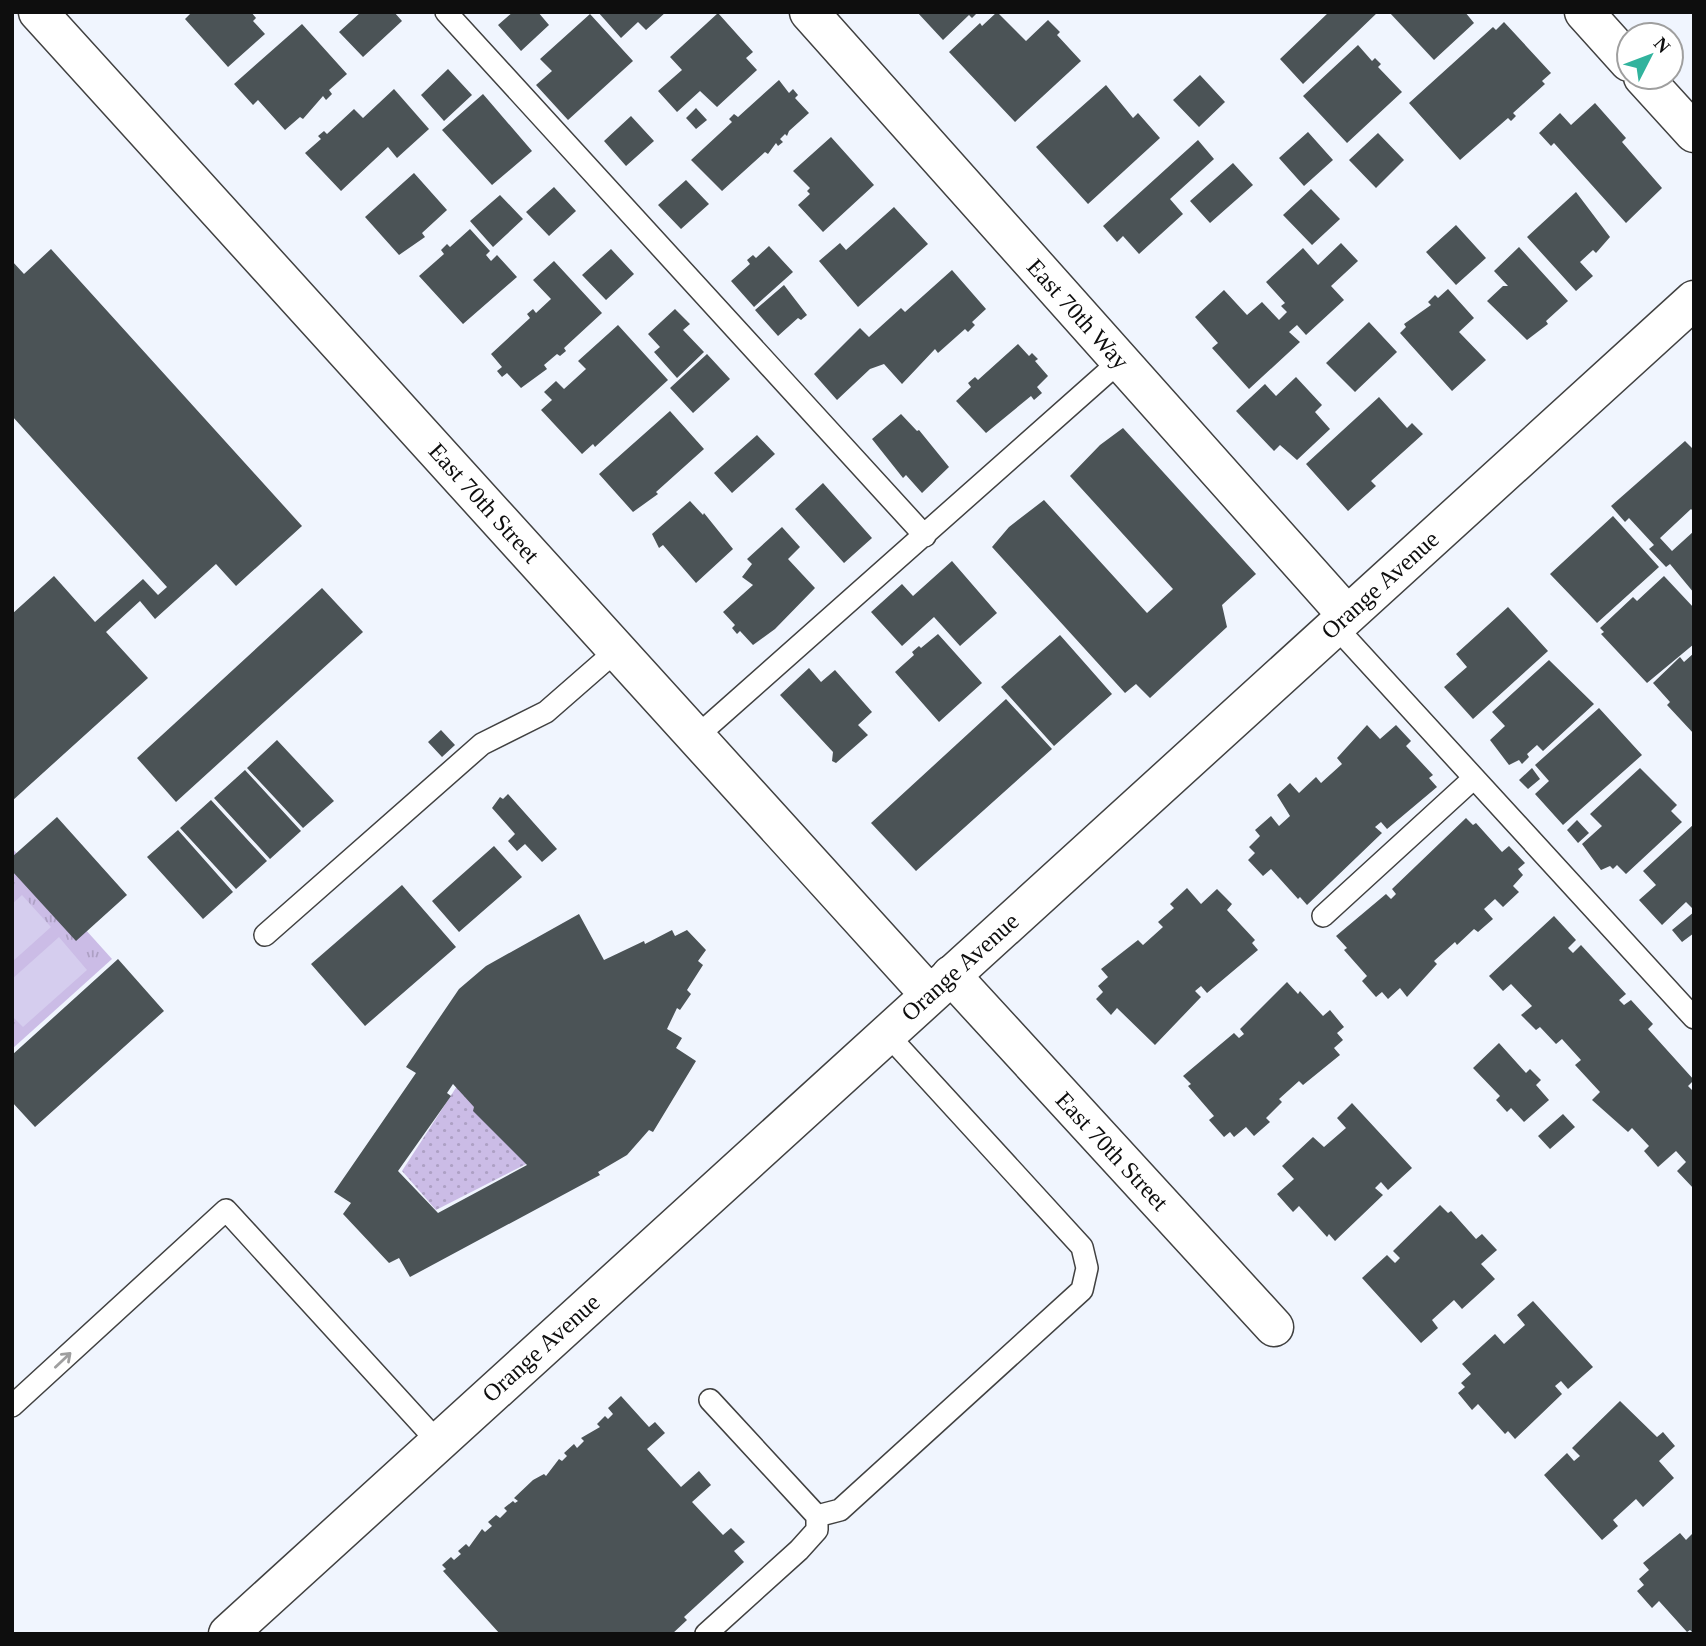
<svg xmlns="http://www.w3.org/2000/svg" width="1706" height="1646" font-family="'Times New Roman',serif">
	<defs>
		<pattern id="grass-tufts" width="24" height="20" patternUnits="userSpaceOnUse" patternTransform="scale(1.75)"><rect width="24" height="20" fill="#cbbce6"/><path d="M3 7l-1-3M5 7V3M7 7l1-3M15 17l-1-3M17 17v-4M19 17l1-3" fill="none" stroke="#ada0c4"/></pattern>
		<pattern id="garden-dots" width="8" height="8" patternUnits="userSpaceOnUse" patternTransform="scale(1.75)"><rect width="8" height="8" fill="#cbbce6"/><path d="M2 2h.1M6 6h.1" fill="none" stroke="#ada0c4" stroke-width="1.8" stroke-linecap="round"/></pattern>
	</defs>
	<rect width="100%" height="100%" fill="#f0f5fe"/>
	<path fill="url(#grass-tufts)" d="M12 848 112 959 12 1049Z"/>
	<path fill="url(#garden-dots)" d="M459 1083 532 1161 436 1210 402 1171Z"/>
	<path fill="#d5cdee" d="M22 895 51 927 12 962V904Z
		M59 937 87 970 23 1027 12 1016V979Z"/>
	<path fill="#4b5356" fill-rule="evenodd" d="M192 12H251L256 18 253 21 265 34 228 67 185 19Z
		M361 12H394L402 21 363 57 339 32Z
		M513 12H538L549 25 521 51 498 25Z
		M598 12H666L646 30 638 22 621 38Z
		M917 12H978L972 18 969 15 943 40Z
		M997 12 1026 41 1048 20 1060 32 1057 35 1081 61 1015 122 949 52 980 23 982 26Z
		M1329 12H1378L1303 84 1280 59Z
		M1389 12H1465L1474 23 1434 60Z
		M718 13 753 52 746 58 757 70 717 107 700 91 677 112 658 91 682 70 670 57Z
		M590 14 633 61 568 120 536 85 552 71 540 59Z
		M1504 22 1551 73 1542 81 1545 84 1513 113 1516 116 1511 121 1508 118 1460 160 1409 103 1493 27 1496 30Z
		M302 24 347 74 329 90 332 94 326 100 323 96 303 119 300 117 285 130 258 100 253 105 234 84Z
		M1358 45 1372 61 1375 58 1381 64 1378 67 1402 92 1347 143 1303 96Z
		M448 69 472 95 444 121 421 95Z
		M1200 75 1225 102 1199 127 1173 100Z
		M779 80 789 93 793 89 798 95 795 98 809 113 789 131 787 136 785 134 780 139 783 142 778 146 776 143 768 154 765 152 722 191 691 160 732 122 729 119 734 114 738 117Z
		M1106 85 1133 118 1138 113 1160 138 1088 204 1036 147Z
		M394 89 429 129 397 158 388 147 341 191 305 153 321 139 318 136 324 131 327 134 354 109 363 118Z
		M483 94 532 151 492 185 442 130Z
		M1595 103 1626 138 1622 142 1662 188 1626 223 1554 143 1551 146 1539 133 1560 113 1571 125Z
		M696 108 707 120 696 129 686 118Z
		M631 116 654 141 626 166 604 141Z
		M1308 132 1333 160 1304 186 1279 158Z
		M1378 133 1404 160 1376 188 1349 160Z
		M831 137 874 185 823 232 798 205 810 194 807 191 810 188 793 171Z
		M1198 140 1214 159 1170 199 1183 214 1139 254 1123 236 1117 242 1103 226Z
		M1233 163 1253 185 1210 223 1190 201Z
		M414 173 447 210 422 233 425 237 399 255 365 217Z
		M686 180 709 204 681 229 658 205Z
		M554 187 576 211 549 236 526 212Z
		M1311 189 1340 219 1312 245 1283 215Z
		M1576 192 1610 237 1596 253 1593 250 1580 262 1593 276 1576 291 1527 237Z
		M500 195 523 219 493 247 470 221Z
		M894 207 928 244 858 307 819 261 840 243 846 250Z
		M1456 225 1486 258 1456 285 1426 252Z
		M470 229 490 251 486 255 491 261 497 255 517 277 463 324 419 276 444 254 441 250 447 244 450 247Z
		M1341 243 1358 261 1331 286 1344 300 1306 335 1297 325 1289 332 1300 342 1249 389 1212 348 1218 343 1195 317 1224 290 1247 315 1262 302 1279 320 1287 312 1281 306 1285 303 1266 282 1303 248 1318 265Z
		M769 246 793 272 754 307 731 281 750 264 747 260 753 255 756 258Z
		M1519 247 1568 301 1546 321 1548 324 1527 340 1487 301 1503 286H1508L1494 271Z
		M51 249 302 526 236 586 216 564 155 619 140 601 106 632 148 678 12 801V614L54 576 95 622 143 579 158 595 167 587 12 416V261L24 274Z
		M611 249 634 274 606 300 582 275Z
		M554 261 602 313 564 348 566 351 560 356 557 354 544 365 547 369 521 388 507 373 502 377 497 371 502 367 491 354 530 318 527 314 533 309 536 313 551 299 533 280Z
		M952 270 986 309 972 322 975 325 968 332 965 329 938 353 935 349 902 384 884 364 870 369 837 400 814 374 860 328 869 337 901 308 905 312Z
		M784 285 807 315 801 320 798 318 778 336 755 310Z
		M1448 289 1474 318 1459 332 1486 360 1452 391 1400 333 1406 327 1404 324 1431 305 1428 302 1435 295 1438 298Z
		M675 309 690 324 683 330 704 352 677 378 654 352 660 347 648 334Z
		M1369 322 1397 352 1355 392 1326 363Z
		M618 325 668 380 595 447 593 444 582 454 541 410 552 400 544 392 556 381 564 389 586 369 578 361Z
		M1018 344 1029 356 1032 353 1038 359 1035 361 1048 376 1037 387 1042 393 1034 400 1031 396 986 433 956 401 971 387 968 383 975 377 978 380Z
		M707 354 730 379 693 413 670 388Z
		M1296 377 1322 405 1315 412 1330 429 1297 460 1280 445 1274 451 1236 411 1265 384 1276 396Z
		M1379 397 1407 428 1412 423 1423 434 1371 481 1376 486 1348 511 1306 464Z
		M670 411 704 449 656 492 658 494 633 512 599 474Z
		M901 414 917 431 919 430 949 467 922 493 906 475 903 478 872 439Z
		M1123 428 1256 574 1222 605 1227 627 1150 698 1136 684 1125 693 992 547 1009 527 1044 500 1147 613 1173 589 1070 476 1100 445Z
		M757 435 775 454 732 493 714 473Z
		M1685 441 1694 450V512L1691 509 1660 538 1672 551 1694 531V593L1670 564 1666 567 1649 549 1654 545 1629 518 1625 522 1611 506Z
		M823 483 872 538 844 563 795 509Z
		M690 501 703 515 704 513 733 549 696 583 663 545 659 548 652 534Z
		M1613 516 1659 567 1597 623 1550 574Z
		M782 527 800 547 788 559 815 588 775 629 753 645 740 631 737 634 732 628 735 625 723 612 753 585 742 577 752 564 747 559Z
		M952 561 997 613 960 646 934 617 902 646 871 612 902 584 913 596Z
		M1664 576 1694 608V644L1647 683 1601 634 1604 632 1600 628 1633 597 1637 601Z
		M322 588 363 632 176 802 137 758Z
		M1508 607 1548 651 1473 719 1444 687 1467 667 1456 654Z
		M938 634 982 683 939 722 895 672 914 655 912 652 919 646 921 648Z
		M1060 635 1112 694 1054 746 1001 687Z
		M1694 653V734L1667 705 1670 702 1653 683 1680 657 1684 662Z
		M1549 660 1594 704 1543 751 1537 745 1527 754 1529 757 1522 764 1519 760 1509 765 1490 740 1505 726 1492 712Z
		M809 668 821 682 835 670 872 712 858 725 868 735 836 763 832 761 833 752 780 695Z
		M1006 699 1052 749 916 871 871 823Z
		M1599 708 1642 755 1563 825 1535 794 1549 781 1535 765Z
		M1367 725 1380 739 1396 725 1411 741 1406 746 1433 775 1429 778 1437 787 1387 829 1381 822 1375 827 1382 833 1307 905 1300 897 1298 899 1271 869 1263 876 1248 860 1255 853 1249 847 1260 836 1255 830 1271 816 1279 826 1290 816 1277 795 1290 783 1299 793 1316 777 1321 783 1342 764 1337 758Z
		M441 730 455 745 442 757 428 742Z
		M277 740 334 801 303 828 247 768Z
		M1532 768 1540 779 1528 789 1519 780Z
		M1640 768 1677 805 1671 811 1682 822 1626 874 1617 865 1613 869 1610 866 1601 870 1582 844 1602 826 1590 814Z
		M245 770 301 831 270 859 214 798Z
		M508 794 557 849 542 862 525 844 517 851 508 841 515 834 492 808 500 797 503 799Z
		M211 800 267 861 236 889 180 828Z
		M57 817 127 895 76 941 12 871V857Z
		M1466 818 1473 825 1476 823 1502 852 1509 846 1525 863 1518 869 1523 875 1513 886 1519 892 1503 907 1495 899 1484 909 1493 919 1478 932 1474 929 1457 945 1455 942 1434 961 1437 964 1407 997 1400 988 1388 999 1382 992 1376 997 1362 981 1367 976 1344 950 1347 948 1336 936 1386 894 1391 899 1396 894 1392 889Z
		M1577 820 1589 833 1578 843 1567 830Z
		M1694 824V910L1686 902 1662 925 1639 900 1656 885 1643 871Z
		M178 830 233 892 203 919 147 857Z
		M494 846 522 877 459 932 432 901Z
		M402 885 456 947 365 1026 311 964Z
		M1187 888 1201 904 1217 889 1232 904 1227 910 1255 940 1252 943 1258 950 1207 993 1201 986 1195 991 1201 997 1155 1045 1117 1008 1111 1015 1096 999 1103 992 1098 986 1108 977 1101 969 1138 940 1143 945 1163 927 1158 922 1174 908 1170 904Z
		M1694 912V933L1682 942 1672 930Z
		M579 914 604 960 644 941 645 944 672 930 675 936 687 930 706 950 698 961 703 965 687 990 691 994 680 1010 677 1008 667 1029 682 1038 676 1048 696 1061 653 1132 649 1130 627 1155 598 1172 600 1175 410 1277 399 1258 389 1263 343 1214 351 1203 334 1192 416 1073 406 1067 459 989 486 966ZM453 1084 474 1107 473 1111 527 1165 438 1213 398 1171 451 1096 447 1093Z
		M1554 916 1576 940 1568 948 1573 953 1581 945 1626 994 1619 1000 1624 1005 1631 1000 1653 1024 1648 1029 1694 1080 1688 1086 1694 1092V1189L1677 1171 1686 1162 1676 1151 1658 1167 1644 1151 1649 1146 1632 1128 1628 1132 1592 1100 1600 1092 1575 1065 1581 1060 1562 1039 1556 1044 1540 1027 1536 1030 1521 1015 1532 1006 1511 984 1503 991 1489 976Z
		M118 959 164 1011 35 1127 12 1102V1055Z
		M1287 982 1298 994 1300 991 1323 1016 1330 1010 1344 1027 1337 1033 1343 1040 1334 1048 1340 1055 1303 1085 1299 1081 1279 1099 1282 1102 1266 1118 1270 1122 1254 1136 1246 1127 1234 1137 1230 1132 1224 1137 1209 1120 1214 1116 1188 1086 1191 1084 1183 1076 1234 1033 1239 1038 1244 1034 1240 1029Z
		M1499 1043 1526 1073 1530 1069 1541 1080 1536 1085 1549 1100 1524 1122 1511 1108 1507 1112 1496 1100 1500 1096 1473 1068Z
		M1352 1103 1412 1168 1388 1190 1381 1182 1375 1188 1383 1195 1335 1241 1329 1234 1327 1237 1299 1206 1293 1212 1277 1194 1294 1179 1282 1166 1313 1137 1324 1147 1346 1128 1337 1118Z
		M1563 1114 1575 1127 1550 1149 1538 1136Z
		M1440 1205 1448 1213 1451 1211 1476 1239 1482 1234 1497 1250 1481 1264 1495 1279 1462 1309 1454 1300 1432 1320 1438 1328 1421 1343 1362 1278 1387 1255 1395 1263 1400 1258 1393 1251Z
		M1533 1301 1593 1367 1568 1389 1561 1381 1555 1386 1562 1394 1515 1439 1508 1431 1505 1434 1478 1404 1472 1410 1458 1393 1465 1387 1461 1383 1471 1374 1462 1364 1495 1334 1504 1344 1525 1325 1517 1315Z
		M621 1396 649 1427 655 1422 665 1433 647 1449 681 1487 699 1471 711 1485 692 1502 723 1535 731 1528 745 1542 734 1551 744 1562 684 1617 687 1620 672 1634H500L443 1571 446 1569 442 1565 451 1557 454 1560 461 1554 458 1551 466 1544 469 1547 482 1529 485 1532 492 1526 488 1522 496 1515 500 1518 507 1511 504 1508 513 1501 515 1503 518 1501 514 1498 533 1480 544 1474 546 1476 559 1459 562 1461 567 1456 564 1453 574 1444 577 1448 584 1441 581 1438 600 1427 597 1424 605 1416 608 1419 613 1414 608 1408Z
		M1620 1401 1657 1437 1663 1432 1675 1446 1659 1461 1674 1478 1643 1507 1636 1499 1613 1520 1618 1526 1602 1540 1544 1475 1567 1453 1574 1461 1580 1456 1572 1448Z
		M1694 1532V1634L1690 1630 1687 1632 1659 1601 1652 1608 1637 1591 1644 1585 1639 1579 1649 1570 1643 1563 1680 1533 1686 1540Z"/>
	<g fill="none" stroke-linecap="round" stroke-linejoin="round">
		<g stroke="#414141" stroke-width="24">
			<path id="service" d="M446 12 925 536
				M1335 626 1694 1018
				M696 737 1120 361
				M1323 916 1474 778
				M265 935 482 744 546 712 617 650
				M710 1400 817 1516 840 1510 1082 1290 1087 1268 1082 1247 887 1034
				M12 1406 226 1210 438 1442
				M706 1634 799 1550 817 1530V1516"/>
		</g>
		<g stroke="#414141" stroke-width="41">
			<path id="minor" d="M809 12 1347 615
				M1584 12 1629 62
				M1643 77 1694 133
				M951 975 1274 1327"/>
		</g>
		<g stroke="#414141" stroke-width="41">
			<path id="tertiary" d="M38 12 930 995
				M228 1634 1694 300"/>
		</g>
		<use href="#service" stroke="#fff" stroke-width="21"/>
		<use href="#minor" stroke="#fff" stroke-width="38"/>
		<use href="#tertiary" stroke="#fff" stroke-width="38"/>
	</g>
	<defs><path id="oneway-shaft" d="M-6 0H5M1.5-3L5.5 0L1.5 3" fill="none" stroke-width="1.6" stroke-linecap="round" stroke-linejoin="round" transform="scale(1.75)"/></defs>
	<use stroke="#9f9f9f" href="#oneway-shaft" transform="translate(63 1360) rotate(-43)"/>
	<g text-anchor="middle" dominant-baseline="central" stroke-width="7" stroke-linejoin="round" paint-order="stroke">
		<g font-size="24" fill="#0e0e0e" stroke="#fff">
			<text transform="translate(1078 314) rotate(48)">East 70th Way</text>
			<text transform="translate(484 503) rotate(48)">East 70th Street</text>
			<text transform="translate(1380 585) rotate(-42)">Orange Avenue</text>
			<text transform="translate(960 967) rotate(-42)">Orange Avenue</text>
			<text transform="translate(1112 1151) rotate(47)">East 70th Street</text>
			<text transform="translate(541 1348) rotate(-42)">Orange Avenue</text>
		</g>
	</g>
	<rect width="1706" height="1646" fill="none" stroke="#0e0e0e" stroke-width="28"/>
	<g transform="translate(1650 56) rotate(48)"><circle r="33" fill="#ffffff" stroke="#9f9f9f" stroke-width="2"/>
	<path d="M0-5L12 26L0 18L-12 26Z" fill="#31b39d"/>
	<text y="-10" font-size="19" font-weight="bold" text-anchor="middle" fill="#0e0e0e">N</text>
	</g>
</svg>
